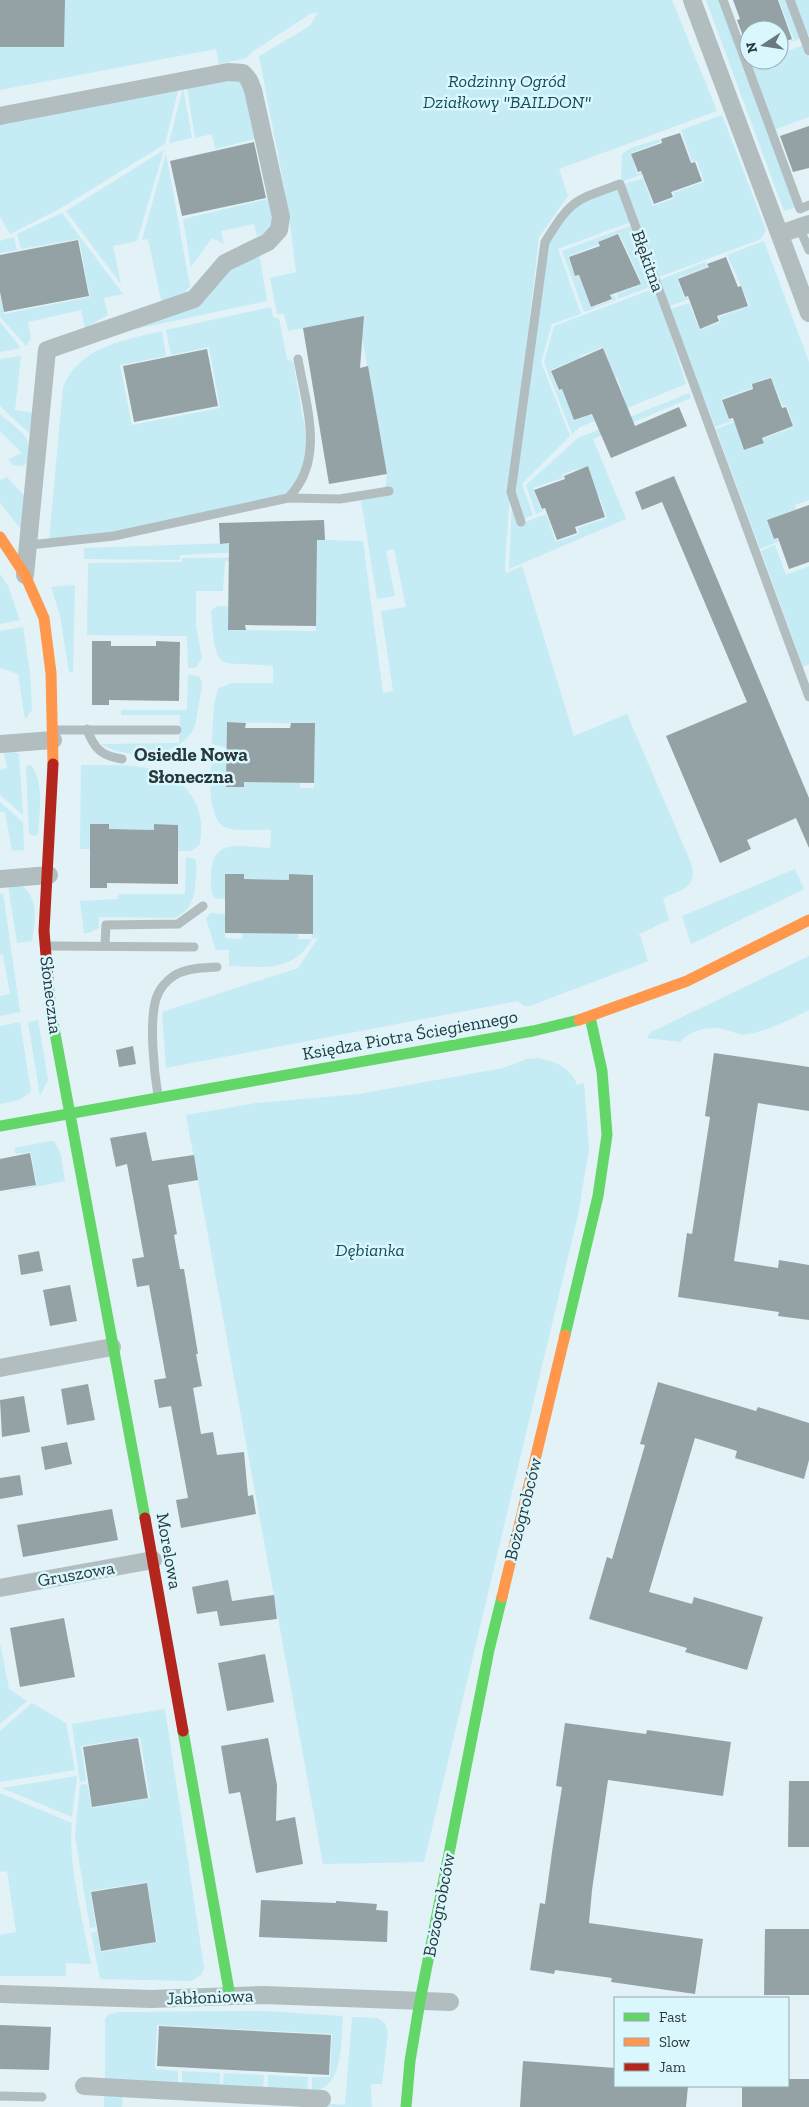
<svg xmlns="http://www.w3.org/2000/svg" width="809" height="2107" font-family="'Zilla Slab',serif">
	<rect width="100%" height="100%" fill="#e2f2f6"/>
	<path fill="#c5ebf5" d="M0 0H672L717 111 559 169 568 196 539 237 510 490 505 569 506 573 522 566 574 736 627 714 691 863C699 888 680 890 663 898L669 920 637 935H640L648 961 530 1006H524L518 1001 166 1068 162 1012 298 968 318 938 312 939C293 973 263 967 229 966V950H216L206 919 210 913 225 914V938L242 939V933L298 934V939H312L313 875 289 874V880L244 879V874H226L225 899 215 898C210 893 211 883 211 876 212 836 241 847 270 848L271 830C257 829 240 832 227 828 209 823 209 781 211 766L217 761 227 763V787H244V782L300 783V788H314L315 724 227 722V748L212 744 214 704 218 689 231 683H273V666C218 660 216 677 211 611L217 606H228V630L316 631 317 562 225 561 223 591H196V625L202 659 195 668H188L187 636 87 635 88 563 182 562V558L316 557V553H220L180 555V560L84 559V548L325 540 363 541 383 693 393 691 381 611 406 607 394 549 386 551 395 596 377 599 361 500 385 495 387 474 362 337V317L288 331 284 314H277L270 278 296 272 288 207 259 56 310 26 318 12 310 14 252 52 247 58 219 64 216 49 0 90Z
		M706 0H720L797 207 784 211Z
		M779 0H788L802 38 779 47 794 40Z
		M794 0H809V35H807Z
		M804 45 809 58V117L773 130 750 65 763 60H779V54Z
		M240 75 279 214 265 234 257 236 254 224 221 231 224 244 212 238 191 267 183 219 268 199 255 139 215 149 212 134 195 138 186 82Z
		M180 83 165 144 61 208 10 234 0 217V119Z
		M183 87 192 138 169 143Z
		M722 115 766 230 761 239 656 278 622 185 643 178 653 206 675 198 673 193 704 182 697 161H692L681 130Z
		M659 139 660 142 631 153 637 174 642 172 643 174 621 182 622 154 631 148Z
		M164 150 137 241 113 246 121 284 66 211Z
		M166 153 190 287 181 297 162 304 148 239 142 240Z
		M618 186 631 222 558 249 581 314 552 324 541 362 570 436 522 484 533 515 522 520 513 492 546 242 567 211Z
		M62 213 123 294 104 298 108 315 85 328 81 310 28 322 31 339 26 346 0 317V295L4 314 90 297 79 239 21 249 17 234Z
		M632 225 655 285 618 299 617 294 642 284 619 233 597 242 598 245 568 256 575 277 579 276 591 308 613 300 611 296 614 295 616 300 584 312 562 251Z
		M14 237 17 250 0 253V241Z
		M764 241 809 362V500L795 505 796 509 767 520 774 540 778 539 779 541 760 549 716 429 735 422 744 451 765 443 763 439 794 427 787 406H783L771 377 751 384 752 388 721 399 729 420H734L715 427 703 395 699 396 668 310 689 303 700 330 721 322 719 317 750 306 727 255Z
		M259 253 267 301 117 333 147 321 229 267Z
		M705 262 707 267 677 278 684 298 688 297 689 299 667 307 657 281Z
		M656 288 686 384 605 417 601 407 624 397 617 377H615L603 347 580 356V358L550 370 558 391 562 390 574 421 596 413 602 418 580 427 572 434 544 362 554 326Z
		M271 307 273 317 279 319 287 359 293 362 307 440C307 462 300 478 287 495L111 533 49 541 63 387C79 347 124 340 162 331L166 356 120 365 132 425 220 408 209 347 171 355 166 330Z
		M0 322 21 348 0 352Z
		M21 356 15 410 33 413 31 435 0 406V359Z
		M689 393 691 398 593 439 626 519 509 569 512 501 520 524 546 514 556 542 579 534 578 528 607 518 599 496 596 497 584 467 562 474 563 478 533 488 541 510H546L536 514 526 485 578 438Z
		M0 414C17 430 35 436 29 461L23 466 13 465 8 459 22 453 0 431Z
		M7 477 28 500 23 532 0 503V480Z
		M775 545 786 575 809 566V664L803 667 761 551Z
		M0 574 8 586 20 620 0 624Z
		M75 585 73 672H69L60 615 51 587Z
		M23 627 30 672 32 710 25 719 18 674 0 668V631Z
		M188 674 199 677C205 684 200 695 199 703 197 711 197 722 193 730 176 759 127 760 101 744L179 743 180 715H121V710H187Z
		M3 748 19 754 23 815 0 795V770L7 768Z
		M31 765C45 785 39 812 38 835L33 836 29 833 26 766Z
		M81 765C120 766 169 759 193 798 202 813 203 830 199 846L191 851H172L178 843V825L154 824V830L109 829 108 824H91L90 849H80Z
		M0 802 23 822 24 850 12 851 5 812H0Z
		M186 857 195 859C197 864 196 869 196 875 195 893 194 910 174 918L99 917V928L89 933H84L80 901 118 899 119 894H185Z
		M795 869 804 889 691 944 682 916Z
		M19 884C40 897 35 920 32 941L17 943 8 885Z
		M3 893 20 1012 0 1016V996L10 994 3 955H0V894Z
		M809 956V1010C789 1020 770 1030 748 1034 741 1036 737 1033 730 1031 712 1025 693 1028 680 1042L647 1038 651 1032Z
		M38 1020 48 1080 40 1096 28 1022Z
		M20 1022 31 1092 19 1100 0 1104V1026Z
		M537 1058C555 1061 571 1067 577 1085L584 1083 589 1149 578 1215 424 1862 323 1864 186 1115 256 1103 359 1094 503 1068 527 1059Z
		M51 1141 55 1142 61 1155 65 1181 0 1194 37 1185 31 1152 16 1154 14 1148Z
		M0 1643 9 1689 27 1701 0 1724Z
		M32 1703 66 1723 75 1770 0 1782V1731Z
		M165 1709 204 1967 201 1975 191 1981 100 1979 91 1933 97 1931 101 1952 157 1942 147 1882 90 1891 96 1927 90 1928 75 1836 80 1785 87 1784 92 1808 150 1798 140 1737 81 1746 86 1781 80 1782 72 1724Z
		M77 1776 72 1817 2 1788Z
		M0 1793 72 1823C67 1861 84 1925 91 1964L66 1963V1976H0V1935L16 1932 7 1871 0 1872Z
		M264 2011 343 2016C341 2037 344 2092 312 2090V2077H330L332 2034 157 2025 155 2069 178 2071V2083L105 2079V2019L108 2015 118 2012Z
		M352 2017 378 2018 385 2023 388 2033 382 2084H371L372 2107H321V2103L345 2105Z
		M182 2071 220 2073V2085L182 2083Z
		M224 2073 264 2075 263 2088 223 2085Z
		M268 2075 308 2077 307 2090 268 2088Z
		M104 2093 123 2094 122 2107H104Z"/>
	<path fill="#94a2a5" d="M0 0H65L64 47H0Z
		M733 0H778L792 39 779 44V30H749V52L737 20 740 19Z
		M809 126V168L793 172 780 136Z
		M680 133 691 163 695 162 702 181 671 192 673 197 654 204 641 171 638 172 631 154 662 143 661 139Z
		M254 142 266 198 182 216 170 161Z
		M618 234 641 284 610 295 612 299 591 307 579 275 575 276 569 257 600 246 598 242Z
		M78 240 89 296 4 312 0 292V255Z
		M726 257 738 287 741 286 748 306 717 316 719 321 700 329 688 296 685 297 678 279 709 267 707 264Z
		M364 316 360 368 368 366 387 474 329 484 303 328Z
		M603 348 635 426 679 407 687 426 611 458 592 414 574 420 562 389 559 390 551 371Z
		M207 349 218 406 134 422 123 366Z
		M771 378 782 408 786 407 793 426 762 438 764 443 744 450 733 418 729 419 722 400 753 389 752 384Z
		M588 466 605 517 575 527 577 533 557 540 545 508 542 509 534 490 565 479 564 476Z
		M674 476 809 798V848L796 818 747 840 751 849 720 863 666 736 747 702 662 502 642 510 635 492Z
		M809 505V562L789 569 778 538 774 539 767 520Z
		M324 520 325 540H317L316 626 245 625 246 630H228L229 543 220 544 219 523Z
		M92 641H111V646H156V641L180 642 179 701 109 700V705H92Z
		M227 722 246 723 245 728H290L291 723H315L314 783 244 782V787H226Z
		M90 824H109V829L154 830V824L178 825V884L107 883V888H90Z
		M225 874H244V879L289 880V874L313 875V934L225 933Z
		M133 1046 136 1064 119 1067 116 1050Z
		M714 1053 809 1067V1111L758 1103 734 1261 778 1268 779 1260 809 1265V1320L778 1316 779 1312 678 1297 687 1233 692 1234 695 1215 710 1117 705 1116Z
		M146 1132 152 1161 194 1155 198 1180 168 1185 177 1234 174 1235 180 1269H184L198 1354H196L202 1386 193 1388 201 1434 213 1432 217 1455 244 1452 248 1496 253 1495 256 1514 181 1528 176 1500 188 1498 171 1406 159 1408 154 1380 166 1378 149 1285 137 1287 132 1259 144 1257 127 1164 116 1167 110 1138Z
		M30 1153 36 1185 0 1191V1159Z
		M39 1251 43 1271 21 1275 18 1255Z
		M70 1285 77 1321 50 1326 43 1290Z
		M658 1382 756 1411 758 1407 809 1423V1460L804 1479 735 1458 737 1451 695 1438 649 1592 692 1604 694 1597 763 1617 747 1670 685 1652 687 1648 589 1619 607 1557 612 1559 645 1445 640 1444Z
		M88 1384 95 1420 67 1425 61 1389Z
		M24 1396 30 1432 2 1437 0 1400Z
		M67 1442 72 1464 45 1470 41 1447Z
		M20 1475 23 1495 0 1499V1478Z
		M112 1509 118 1540 23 1557 17 1525Z
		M228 1580 232 1601 274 1595 277 1619 220 1626 217 1611 197 1614 192 1587Z
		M64 1618 75 1677 20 1687 10 1628Z
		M265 1654 274 1702 227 1711 218 1663Z
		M565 1723 646 1734 647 1730 731 1742 723 1796 608 1780 592 1890 589 1923 703 1939 695 1994 611 1982 612 1978 555 1970 554 1974 530 1970 540 1903 545 1904 553 1845 562 1787 556 1786Z
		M138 1738 148 1798 92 1807 83 1747Z
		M268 1738 277 1785 276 1821 295 1817 303 1864 256 1873 240 1792 229 1794 221 1746Z
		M789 1781H809V1847H788Z
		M147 1883 156 1942 101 1951 91 1892Z
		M261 1900 336 1903V1901L377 1904 376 1910 388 1911 387 1942 259 1937Z
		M765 1929H809V1995H764Z
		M0 2025 51 2027 49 2070 0 2069Z
		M159 2026 331 2035 329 2075 157 2066Z
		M523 2061 615 2068V2086H688L686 2107H520Z
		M788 2079H809V2107H742V2086H788Z"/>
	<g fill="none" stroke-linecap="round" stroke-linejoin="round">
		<path stroke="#b2bdc0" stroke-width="9" d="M723 0 800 209 809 205
			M790 0 809 51
			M799 227 809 250
			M288 498 340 499 389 491
			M521 522 511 492 545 242C572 199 573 201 620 184L809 697
			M29 545 114 536 288 498C326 460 306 406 298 359
			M87 729C94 749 102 756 122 759
			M53 730H177
			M105 945 106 925 178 924 203 906
			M47 946 194 947
			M158 1096C154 1072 149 1022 156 999 159 989 167 980 175 975 188 968 203 968 217 967
			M0 2096 42 2097"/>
		<path stroke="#b2bdc0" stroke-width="18" d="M692 0 809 313
			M0 116 228 72 243 73 249 80 253 90 281 217 279 230 268 242 225 263 194 299 47 350 25 575
			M780 234 809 224
			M0 744 53 740
			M0 879 49 875
			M0 1368 112 1347
			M0 1588 153 1560
			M0 1994 151 1999 264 1995 450 2002
			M84 2086 322 2099"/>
		<path stroke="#63d668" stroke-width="11" d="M48 980 51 1012 145 1518
			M0 1126 533 1031 579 1020
			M565 1335 598 1196 607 1135 602 1071 590 1017
			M183 1731 230 1996
			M406 2107 410 2061 420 2001 489 1650 502 1597"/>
		<path stroke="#ff974d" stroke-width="11" d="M0 537 25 575 44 618 51 673 53 764
			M579 1020 687 981 809 920
			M502 1597 565 1335"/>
		<path stroke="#b3261e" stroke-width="11" d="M48 980 44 931 53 764
			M145 1518 183 1731"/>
	</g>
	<g text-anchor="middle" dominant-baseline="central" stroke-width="5" stroke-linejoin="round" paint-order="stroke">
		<g font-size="18" font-style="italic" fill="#134d58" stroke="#daf7fe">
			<text x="507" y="81">Rodzinny Ogród<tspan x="507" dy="21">Działkowy "BAILDON"</tspan></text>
			<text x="370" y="1250">Dębianka</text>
		</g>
		<g font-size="18" fill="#2a383c" stroke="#daf7fe">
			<text transform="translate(648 261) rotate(70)">Błękitna</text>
			<text transform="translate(51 995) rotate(83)">Słoneczna</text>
			<text transform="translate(410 1035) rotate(-10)">Księdza Piotra Ściegiennego</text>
			<text transform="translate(523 1509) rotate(-76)">Bożogrobców</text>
			<text transform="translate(169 1551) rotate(80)">Morelowa</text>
			<text transform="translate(76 1574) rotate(-10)">Gruszowa</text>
			<text transform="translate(439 1905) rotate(-79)">Bożogrobców</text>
			<text transform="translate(210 1997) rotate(-2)">Jabłoniowa</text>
		</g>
		<g font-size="19" font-weight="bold" fill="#2a383c" stroke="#daf7fe">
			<text x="191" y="754">Osiedle Nowa<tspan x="191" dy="22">Słoneczna</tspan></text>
		</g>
	</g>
	<rect x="614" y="1997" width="175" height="90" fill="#daf7fe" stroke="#94abb0"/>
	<rect x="624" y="2013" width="25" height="8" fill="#63d668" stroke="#94abb0"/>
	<text x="659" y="2022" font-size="15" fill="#2a383c">Fast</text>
	<rect x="624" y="2038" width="25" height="8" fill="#ff974d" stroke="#94abb0"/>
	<text x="659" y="2047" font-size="15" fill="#2a383c">Slow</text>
	<rect x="624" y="2063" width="25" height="8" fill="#b3261e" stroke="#94abb0"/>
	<text x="659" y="2072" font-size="15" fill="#2a383c">Jam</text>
	<g transform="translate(764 45) rotate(258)"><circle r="24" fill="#daf7fe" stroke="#94abb0"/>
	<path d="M0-4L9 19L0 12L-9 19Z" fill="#6a797d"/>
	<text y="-8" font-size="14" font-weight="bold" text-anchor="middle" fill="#2a383c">N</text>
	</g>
</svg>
